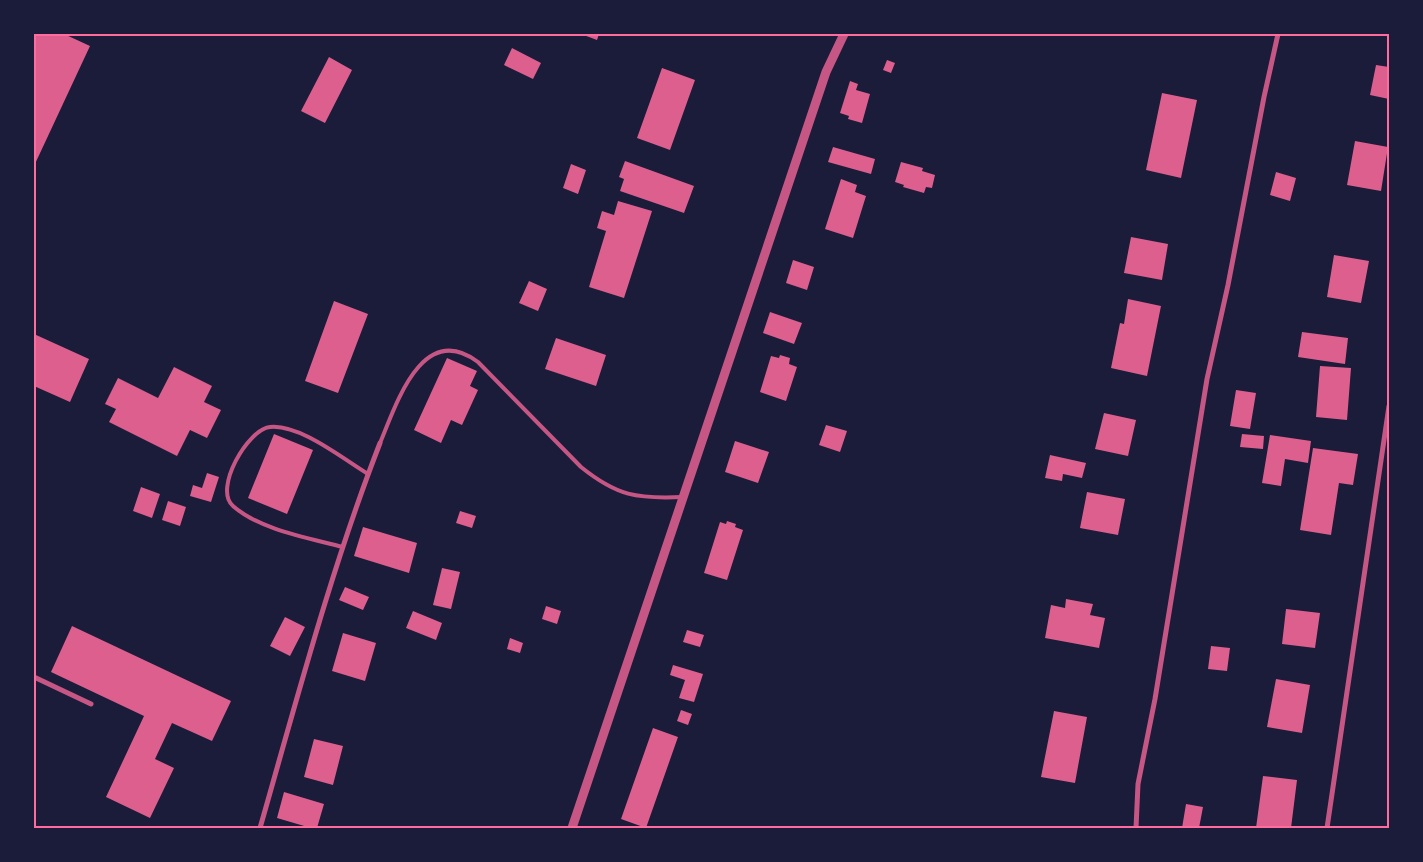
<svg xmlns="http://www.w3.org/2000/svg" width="1423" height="862" font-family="'Work Sans',sans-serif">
	<rect width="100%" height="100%" fill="#1b1b3a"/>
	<path fill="#dd5f8e" d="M34 34H64L90 46 34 166Z
		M581 34H599L597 40Z
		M512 48 541 63 533 79 504 65Z
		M329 57 352 70 325 123 301 111Z
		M887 60 895 63 891 73 883 70Z
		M1376 65 1389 67V99L1370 95Z
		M662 68 695 80 670 150 637 138Z
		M850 81 858 84 856 90 870 94 862 123 848 119 849 116 840 113Z
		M1162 93 1197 100 1181 178 1146 170Z
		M1355 141 1388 147 1381 191 1347 185Z
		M833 147 875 159 871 174 828 162Z
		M625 161 694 186 684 213 620 191 624 179 619 177Z
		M901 162 923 168 922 171 935 175 932 188 926 187 924 193 903 187 904 185 895 182Z
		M571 164 586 170 578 194 563 188Z
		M1276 172 1296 178 1290 201 1270 195Z
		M841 179 857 185 855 192 866 196 853 238 825 229Z
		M618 201 652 211 624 298 589 287 606 231 597 228 602 211 614 215Z
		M1131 237 1168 244 1162 280 1124 273Z
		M1334 255 1369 261 1361 303 1327 297Z
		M793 260 814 267 807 290 786 283Z
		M529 281 547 289 538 311 519 303Z
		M1128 299 1161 306 1147 376 1111 368 1120 323 1124 324Z
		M334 301 368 314 338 393 305 381Z
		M770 312 802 323 794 344 763 333Z
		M1302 332 1348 338 1345 364 1298 357Z
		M34 334 89 359 70 402 34 386Z
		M556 338 606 355 596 386 545 369Z
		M780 355 790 358 789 364 797 367 786 401 760 392 771 356 779 358Z
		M447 358 477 371 470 386 478 390 462 425 451 420 441 443 414 430Z
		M1320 366 1351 368 1347 420 1316 417Z
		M174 367 212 386 204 402 221 410 207 438 190 430 177 456 109 422 116 409 105 404 118 378 158 398Z
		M1236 390 1256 393 1250 429 1230 426Z
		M1104 413 1136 420 1128 456 1095 449Z
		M826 425 847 431 840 452 819 445Z
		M274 434 313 450 287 514 248 498Z
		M1242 434 1264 436 1263 449 1240 447Z
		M1270 435 1311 441 1308 463 1285 459 1281 486 1262 483Z
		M735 441 769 452 758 483 725 472Z
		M1313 448 1358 454 1353 485 1339 483 1331 535 1300 530Z
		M1050 455 1086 463 1082 478 1063 474 1062 481 1045 478Z
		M207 473 219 477 211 502 190 496 193 485 202 488Z
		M141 487 160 494 152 518 133 511Z
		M1087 492 1125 499 1118 535 1080 528Z
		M168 501 186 507 180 526 162 520Z
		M460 511 476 516 472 528 456 523Z
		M727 521 736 524 735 527 743 530 727 580 704 573 720 522 726 524Z
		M363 527 417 543 409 573 354 556Z
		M442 568 460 572 451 609 433 605Z
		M345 587 369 597 363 610 339 600Z
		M1066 599 1093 604 1090 615 1105 618 1099 648 1045 638 1051 605 1065 608Z
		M546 606 561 611 557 624 542 619Z
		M1286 609 1320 613 1315 648 1282 644Z
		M413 611 442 623 436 640 406 628Z
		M285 617 305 627 290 656 270 646Z
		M72 626 231 701 212 741 172 723 155 759 174 768 150 818 106 797 144 716 51 672Z
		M687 630 704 635 700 647 683 642Z
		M343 633 376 643 365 681 332 671Z
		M510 638 523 643 520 653 507 649Z
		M1211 646 1230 648 1227 671 1208 669Z
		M673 665 703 674 694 702 679 698 685 680 670 675Z
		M1276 679 1310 685 1302 733 1267 727Z
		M681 710 692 714 688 725 677 721Z
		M1054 711 1087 717 1075 783 1041 777Z
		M653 728 678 737 646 828 621 819Z
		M314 739 343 746 333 785 304 777Z
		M1263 776 1297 780 1291 828H1256Z
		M284 792 324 804 317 828H311L277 818Z
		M1186 804 1203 807 1199 828H1182Z"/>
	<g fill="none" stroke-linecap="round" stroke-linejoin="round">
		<path stroke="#c65784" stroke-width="4" d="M380 443C396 405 422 320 478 362L581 467C617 496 637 499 682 497
			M343 547C309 538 260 530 233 506 213 489 248 429 270 427 300 424 343 459 368 474"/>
		<path stroke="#c65784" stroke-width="5" d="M34 677 91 704
			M260 828C297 699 331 569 380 443
			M1136 828 1138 784 1155 699 1207 379 1228 285 1264 97 1278 34
			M1327 828 1389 406"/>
		<path stroke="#c65784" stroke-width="9" d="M572 828 826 72 844 34"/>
	</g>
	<rect width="1423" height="862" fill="none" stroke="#1b1b3a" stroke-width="70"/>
	<rect x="35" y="35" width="1353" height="792" fill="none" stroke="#ff6b9d" stroke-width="2"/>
</svg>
